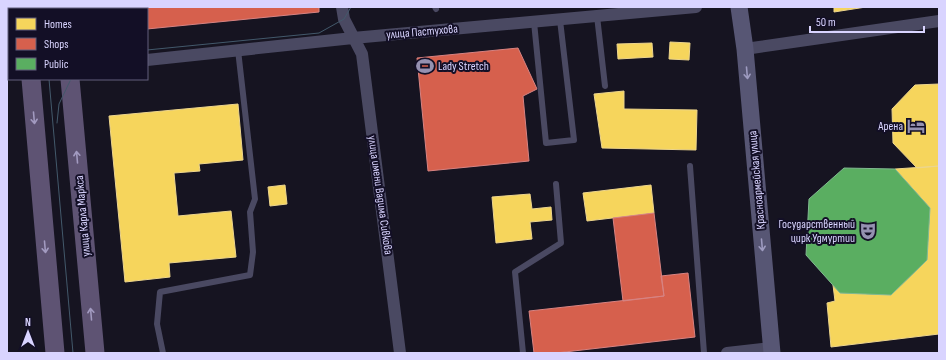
<svg xmlns="http://www.w3.org/2000/svg" width="946" height="360" font-family="'Sofia Sans Condensed',sans-serif">
	<rect width="100%" height="100%" fill="#161421"/>
	<path fill="#f6d55c" stroke="#edd58d" d="M834 7H866L834 12Z
		M670 42 690 43 689 60 669 59Z
		M652 43 653 57 618 59 617 44Z
		M939 84V166L917 168 893 143 892 109 915 85Z
		M624 91V109L697 110 696 150 602 148 594 94Z
		M238 104 243 160 199 164 200 171 174 173 178 216 231 211 236 257 169 263 170 277 125 282 109 116Z
		M939 166V334L831 347 827 303 835 301 833 285 840 293 891 295 927 260 930 208 895 169Z
		M285 185 287 204 270 206 268 187Z
		M651 185 654 213 587 221 583 193Z
		M530 194 532 209 551 207 552 220 530 222 532 239 496 243 492 197Z"/>
	<path fill="#d6604d" stroke="#d78382" d="M100 7H319V12L147 29V9H100Z
		M518 48 537 89 523 96 529 161 428 171 417 58Z
		M654 213 664 296 623 301 613 218Z
		M688 273 695 337 556 353H534L529 311 664 296 661 276Z"/>
	<path fill="#5aae61" stroke="#80b990" d="M844 168 895 169 930 208 927 260 891 295 840 293 806 255 809 199Z"/>
	<g fill="none" stroke-linecap="round" stroke-linejoin="round">
		<path stroke="#4a4962" stroke-width="6" d="M435 7 436 9
			M597 16 605 86
			M534 22 546 143 574 140 560 20
			M690 166 704 353
			M163 353 157 324 160 292 250 275 253 252 250 212 255 199 238 50
			M523 353 515 272 561 243 556 184"/>
		<path stroke="#4a4962" stroke-width="12" d="M342 7 344 19 362 54 400 353
			M745 49 939 21
			M147 60 353 38 696 7
			M7 69H9
			M727 353 772 348"/>
		<path stroke="#575674" stroke-width="17" d="M739 7 745 49 772 353"/>
		<path stroke="#5e5373" stroke-width="19" d="M26 7V9
			M66 7V9
			M31 79 55 353
			M70 79 95 353"/>
		<path stroke="#43596b" stroke-width="1" d="M44 7V9
			M50 7 51 9
			M147 50 319 33 344 19 351 7
			M49 79 73 353
			M57 123 59 104 71 79"/>
	</g>
	<defs><path id="oneway-shaft" d="M-6 0H5M1.5-3L5.5 0L1.5 3" fill="none" stroke-width="1.6" stroke-linecap="round" stroke-linejoin="round"/></defs>
	<g stroke="#9e9bc0">
		<use href="#oneway-shaft" transform="translate(747 73) rotate(85)"/>
		<use href="#oneway-shaft" transform="translate(762 245) rotate(85)"/>
	</g>
	<g stroke="#a29ac0">
		<use href="#oneway-shaft" transform="translate(34 118) rotate(85)"/>
		<use href="#oneway-shaft" transform="translate(77 157) rotate(-95)"/>
		<use href="#oneway-shaft" transform="translate(45 247) rotate(85)"/>
		<use href="#oneway-shaft" transform="translate(91 314) rotate(-95)"/>
	</g>
	<defs>
		<g id="stadium-bare" transform="scale(1.38)"><path d="M0-5a6.5 5 0 1 0 0 10a6.5 5 0 1 0 0-10ZM-3.5-1.8h7v3.6h-7Z" fill="#9591b1" stroke="#130f26" stroke-width="2.5" paint-order="stroke"/></g>
		<g id="hotel-bare" transform="scale(1.38)"><path d="M-6-4.5h1.5V1H6V5H4.5V3h-9V5H-6ZM-4 0a1.8 1.8 0 1 1 3.6 0ZM.5 0V-2.5h3Q6-2.5 6 0Z" fill="#9591b1" stroke="#130f26" stroke-width="2.5" paint-order="stroke"/></g>
		<g id="theatre-bare" transform="scale(1.38)"><path d="M-5-5.5Q0-4 5-5.5V0Q5 5 0 6Q-5 5-5 0ZM-3.3-2.5H-1v1.5H-3.3ZM1-2.5H3.3v1.5H1ZM-2.8 1Q0 5.5 2.8 1Z" fill="#9591b1" stroke="#130f26" stroke-width="2.5" paint-order="stroke"/></g>
	</defs>
	<g fill-rule="evenodd">
		<use href="#stadium-bare" x="425" y="66"/>
		<use href="#hotel-bare" x="916" y="126"/>
		<use href="#theatre-bare" x="868" y="231"/>
	</g>
	<g text-anchor="middle" dominant-baseline="central" stroke-width="4" stroke-linejoin="round" paint-order="stroke">
		<g font-size="12" fill="#d9d4ff" stroke="#130f26">
			<text transform="translate(422 32) rotate(-5)">улица Пастухова</text>
			<text transform="translate(757 180) rotate(-95)">Красноармейская улица</text>
			<text transform="translate(380 195) rotate(82)">улица имени Вадима Сивкова</text>
			<text transform="translate(83 216) rotate(-95)">улица Карла Маркса</text>
		</g>
		<g font-size="12" fill="#d9d4ff" stroke="#130f26" text-anchor="end">
			<text x="438" y="66" text-anchor="start">Lady Stretch</text>
			<text x="903" y="126">Арена</text>
			<text x="855" y="224">Государственный<tspan x="855" dy="14">цирк Удмуртии</tspan></text>
		</g>
	</g>
	<rect width="946" height="360" fill="none" stroke="#d9d4ff" stroke-width="16"/>
	<rect x="8" y="8" width="140" height="72" fill="#130f26" stroke="#625e7d"/>
	<rect x="16" y="18" width="20" height="12" fill="#f6d55c" stroke="#625e7d"/>
	<text x="44" y="28" font-size="12" fill="#d9d4ff">Homes</text>
	<rect x="16" y="38" width="20" height="12" fill="#d6604d" stroke="#625e7d"/>
	<text x="44" y="48" font-size="12" fill="#d9d4ff">Shops</text>
	<rect x="16" y="58" width="20" height="12" fill="#5aae61" stroke="#625e7d"/>
	<text x="44" y="68" font-size="12" fill="#d9d4ff">Public</text>
	<g transform="translate(28 332)" stroke="#130f26" stroke-width="3" paint-order="stroke">
	<path d="M0-3L7 15L0 10L-7 15Z" fill="#d9d4ff"/>
	<text y="-6" font-size="11" font-weight="bold" text-anchor="middle" fill="#d9d4ff">N</text>
	</g>
	<path d="M810 26v6h114v-6" fill="none" stroke="#d9d4ff" stroke-width="2"/>
	<text x="816" y="26" font-size="12" fill="#d9d4ff" stroke="#130f26" stroke-width="3" paint-order="stroke">50 m</text>
</svg>
